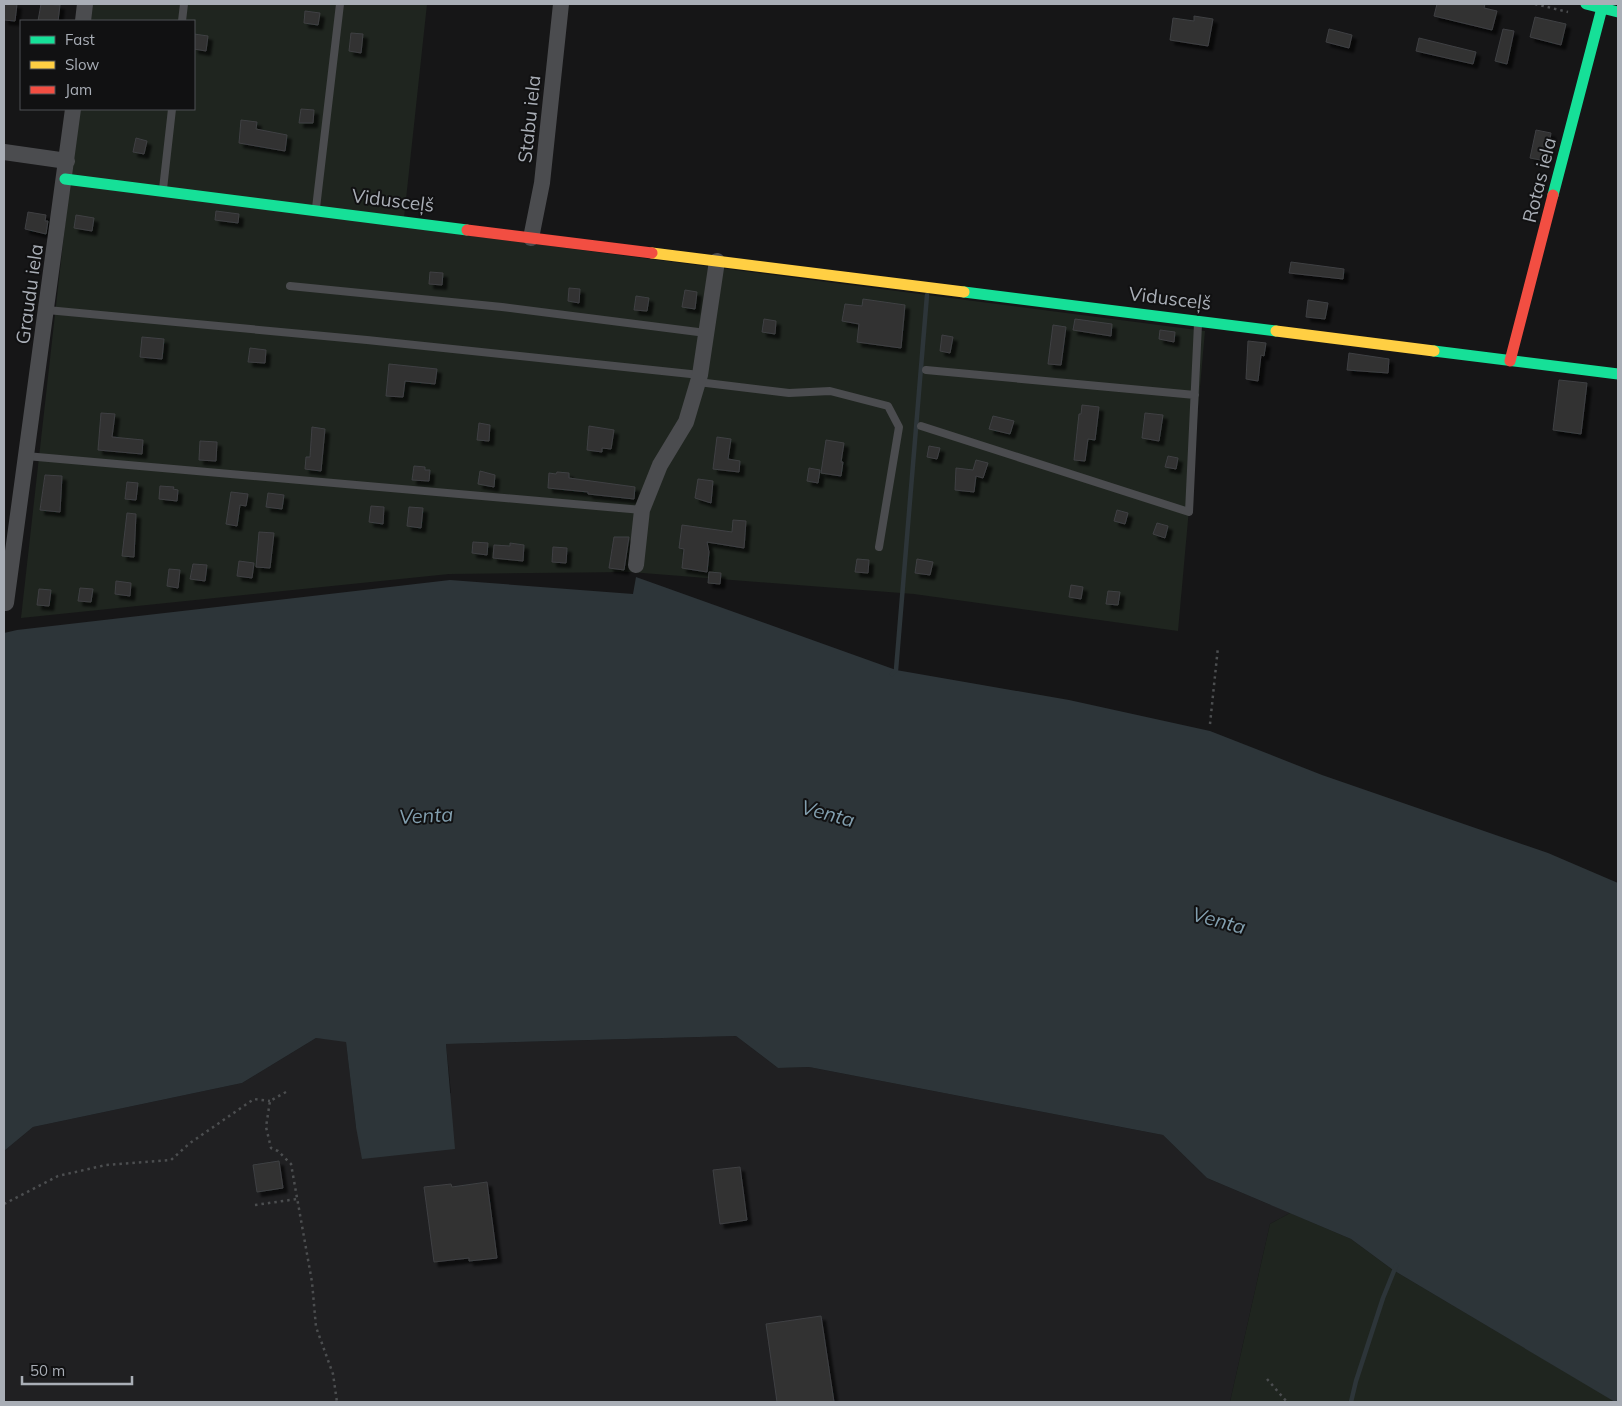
<svg xmlns="http://www.w3.org/2000/svg" width="1622" height="1406" font-family="Mulish,sans-serif">
	<defs>
		<filter id="shadow"><feDropShadow dx="4.5" dy="4.5" stdDeviation="1" flood-color="#0009"/></filter>
	</defs>
	<rect width="100%" height="100%" fill="#161617"/>
	<path fill="#202022" d="M736 1036 778 1068 809 1067 1163 1135 1207 1178 1290 1213 1270 1224 1230 1402H4V1151L33 1127 242 1083 316 1038 346 1041 356 1127 451 1093 446 1044Z"/>
	<path fill="#1f251f" d="M90 4H427L403 227 1205 331 1178 631 914 594 630 572 449 574 21 618 78 109H194V21H88Z
		M1290 1213 1351 1239 1393 1270 1616 1402H1230L1270 1224Z"/>
	<path fill="#2d3539" d="M636 577 896 670 1069 700 1210 731 1322 775 1548 853 1618 883V1402H1615L1393 1270 1351 1239 1207 1178 1163 1135 809 1067 778 1068 736 1036 446 1044 455 1149 362 1159 356 1127 346 1042 316 1038 242 1083 33 1127 4 1151V633L17 630 450 580 633 594Z"/>
	<g fill="none" stroke-linecap="round" stroke-linejoin="round">
		<path stroke="#2d3539" stroke-width="4.5" d="M892 674 896 670 927 295
			M1351 1402 1356 1381 1383 1298 1396 1266"/>
	</g>
	<path fill="#313132" stroke="#3f4043" filter="url(#shadow)" d="M4 4H17L15 21 4 20Z
		M41 4 60 5 58 21H38Z
		M1437 4H1485L1484 8 1497 11 1492 30 1434 16Z
		M305 11 320 13 318 25 304 23Z
		M1194 16 1213 19 1208 46 1170 40 1173 18 1194 21Z
		M1535 17 1566 24 1561 45 1530 37Z
		M1329 29 1352 35 1349 48 1326 42Z
		M1503 29 1514 31 1507 64 1495 61Z
		M351 33 363 34 361 53 349 51Z
		M194 34 208 36 206 51 194 49Z
		M1419 38 1476 52 1473 64 1416 51Z
		M301 109 314 110 313 123H299Z
		M241 120 257 122 256 129 287 135 285 151 239 143Z
		M1536 130 1551 133 1546 161 1530 158Z
		M136 138 147 141 144 154 133 152Z
		M216 211 239 214 238 223 215 220Z
		M28 212 46 215 45 221H48L46 234 25 229Z
		M76 215 94 218 92 231 74 228Z
		M1291 262 1344 269 1343 279 1289 273Z
		M430 272 443 273 442 285 429 284Z
		M569 288 580 289 579 303 568 301Z
		M685 290 697 292 695 309 682 307Z
		M636 296 649 298 647 311 634 310Z
		M863 299 905 305 901 348 857 342 859 324 842 321 845 304 862 306Z
		M1308 300 1328 303 1325 319 1306 317Z
		M764 319 776 321 775 334 762 332Z
		M1075 319 1112 324 1111 336 1073 330Z
		M1053 325 1066 327 1061 365 1048 364Z
		M1160 330 1175 332 1174 342 1159 339Z
		M942 335 953 337 950 353 940 351Z
		M142 337 164 339 162 359 140 357Z
		M1248 341 1266 343 1264 356 1261 355 1258 381 1246 379Z
		M250 348 266 350 265 363 248 362Z
		M1349 353 1389 359 1388 373 1347 370Z
		M389 364 437 369 435 384 405 381 403 397 386 396Z
		M1559 380 1587 383 1581 434 1553 430Z
		M1082 405 1099 407 1095 440 1088 439 1085 461 1074 460 1079 414H1081Z
		M101 413 115 414 112 437 143 440 142 454 98 450Z
		M1145 413 1163 415 1159 441 1142 438Z
		M993 416 1014 421 1010 434 989 429Z
		M479 423 490 425 489 441 477 440Z
		M589 426 614 430 611 449 602 448V452L587 450Z
		M312 427 325 429 321 471 305 469 306 457H310Z
		M717 437 731 439 728 459 740 461 739 472 713 469Z
		M826 440 844 443 841 462H843L841 476 821 473Z
		M200 441 217 442 216 461 199 460Z
		M929 446 940 448 937 459 927 457Z
		M1168 456 1178 458 1176 469 1165 467Z
		M976 460 988 463 983 478 976 476 974 492 955 490 956 468 973 470Z
		M414 466 425 467V470H430L429 481 412 480Z
		M809 468 820 470 818 483 807 481Z
		M480 471 495 475 494 487 478 484Z
		M557 472 569 473V478L635 487 634 499 588 494V492L548 488 549 473 556 474Z
		M45 475 62 476 60 512 40 510Z
		M698 479 713 481 711 503 695 498Z
		M127 482 138 483 136 500 125 499Z
		M160 486 174 487 173 489 178 490 177 501 159 499Z
		M231 492 248 494 246 506 240 505 237 526 226 524Z
		M268 493 284 495 282 509 266 507Z
		M371 506 384 507 383 524 369 522Z
		M409 507 423 508 421 528 407 526Z
		M1117 510 1128 513 1125 524 1114 521Z
		M127 513 136 514 134 557 122 556Z
		M733 520 746 521 744 548 707 542 709 552 707 572 682 568 684 549 679 548 682 525 732 532Z
		M1157 523 1168 526 1165 538 1153 534Z
		M259 532 274 533 270 568 256 567Z
		M614 537H629L624 570 609 568Z
		M473 542 488 543 487 555 472 553Z
		M510 543 524 545 523 561 493 558 494 545 510 546Z
		M553 547 567 548 566 563 552 562Z
		M857 559 869 560 868 573 855 572Z
		M917 559 933 562 930 575 915 573Z
		M239 561 254 563 252 578 237 576Z
		M193 564 207 565 205 581 190 579Z
		M169 569 180 570 178 588 167 586Z
		M709 572 721 573 720 584 708 583Z
		M116 581 131 583 130 596 115 594Z
		M1071 585 1083 587 1081 599 1069 597Z
		M80 588 93 589 91 602 78 601Z
		M39 589 51 590 49 606 37 605Z
		M1108 591 1120 592 1118 605 1106 604Z
		M279 1161 283 1188 257 1192 253 1165Z
		M740 1167 747 1220 720 1224 713 1170Z
		M487 1182 497 1258 469 1261V1258L434 1262 424 1187 451 1184 452 1187Z
		M821 1316 834 1402H777L766 1324Z"/>
	<g fill="none" stroke-linecap="round" stroke-linejoin="round">
		<path stroke="#4c4e50" stroke-width="2.5" stroke-dasharray="2.5 4" stroke-linecap="butt" d="M1535 4 1568 12
			M1210 724 1218 647
			M286 1092 270 1101 266 1127 271 1148 278 1151 291 1164 312 1282 316 1327 333 1374 337 1402
			M4 1204 58 1176 106 1165 171 1160 190 1143 254 1099 270 1101
			M255 1205 297 1199
			M1267 1379 1287 1402"/>
		<path stroke="#4b4c4f" stroke-width="8" d="M182 21 184 4
			M163 189 172 109
			M316 208 340 4
			M290 286 502 307 706 333
			M47 310 367 340 700 375
			M926 370 1195 395
			M698 382 789 393 830 391 888 406 899 427 879 547
			M921 426 1189 512 1198 324
			M26 456 642 510"/>
		<path stroke="#4b4c4f" stroke-width="16" d="M83 21 85 4
			M4 152 67 161
			M531 238 542 183 561 4
			M636 565 642 510 660 465 686 422 700 375 717 261
			M6 603 73 109"/>
		<path stroke="#16e098" stroke-width="11" d="M1586 4 1618 12
			M65 179 467 230
			M1553 195 1602 8
			M964 292 1276 331
			M1434 351 1618 374"/>
		<path stroke="#ffcf43" stroke-width="11" d="M652 253 964 292
			M1276 331 1434 351"/>
		<path stroke="#f24e42" stroke-width="11" d="M467 230 652 253
			M1510 361 1553 195"/>
	</g>
	<g text-anchor="middle" dominant-baseline="central" stroke-width="4" stroke-linejoin="round" paint-order="stroke">
		<g font-size="19" fill="#a9aeb6" stroke="#111112">
			<text transform="translate(529 119) rotate(-84)">Stabu iela</text>
			<text transform="translate(1539 180) rotate(-76)">Rotas iela</text>
			<text transform="translate(393 200) rotate(7)">Vidusceļš</text>
			<text transform="translate(29 294) rotate(-82)">Graudu iela</text>
			<text transform="translate(1170 298) rotate(7)">Vidusceļš</text>
		</g>
		<g font-size="20" font-style="italic" fill="#829faf" stroke="#111112">
			<text transform="translate(828 813) rotate(15)">Venta</text>
			<text transform="translate(426 815) rotate(-3)">Venta</text>
			<text transform="translate(1219 920) rotate(15)">Venta</text>
		</g>
	</g>
	<rect width="1622" height="1406" fill="none" stroke="#a9aeb6" stroke-width="10"/>
	<rect x="20" y="20" width="175" height="90" fill="#111112" stroke="#4e5054"/>
	<rect x="30" y="36" width="25" height="8" fill="#16e098" stroke="#4e5054"/>
	<text x="65" y="45" font-size="15" fill="#a9aeb6">Fast</text>
	<rect x="30" y="61" width="25" height="8" fill="#ffcf43" stroke="#4e5054"/>
	<text x="65" y="70" font-size="15" fill="#a9aeb6">Slow</text>
	<rect x="30" y="86" width="25" height="8" fill="#f24e42" stroke="#4e5054"/>
	<text x="65" y="95" font-size="15" fill="#a9aeb6">Jam</text>
	<path d="M22 1376v8h110v-8" fill="none" stroke="#a9aeb6" stroke-width="2.5"/>
	<text x="30" y="1376" font-size="15" fill="#a9aeb6" stroke="#111112" stroke-width="4" paint-order="stroke">50 m</text>
</svg>
